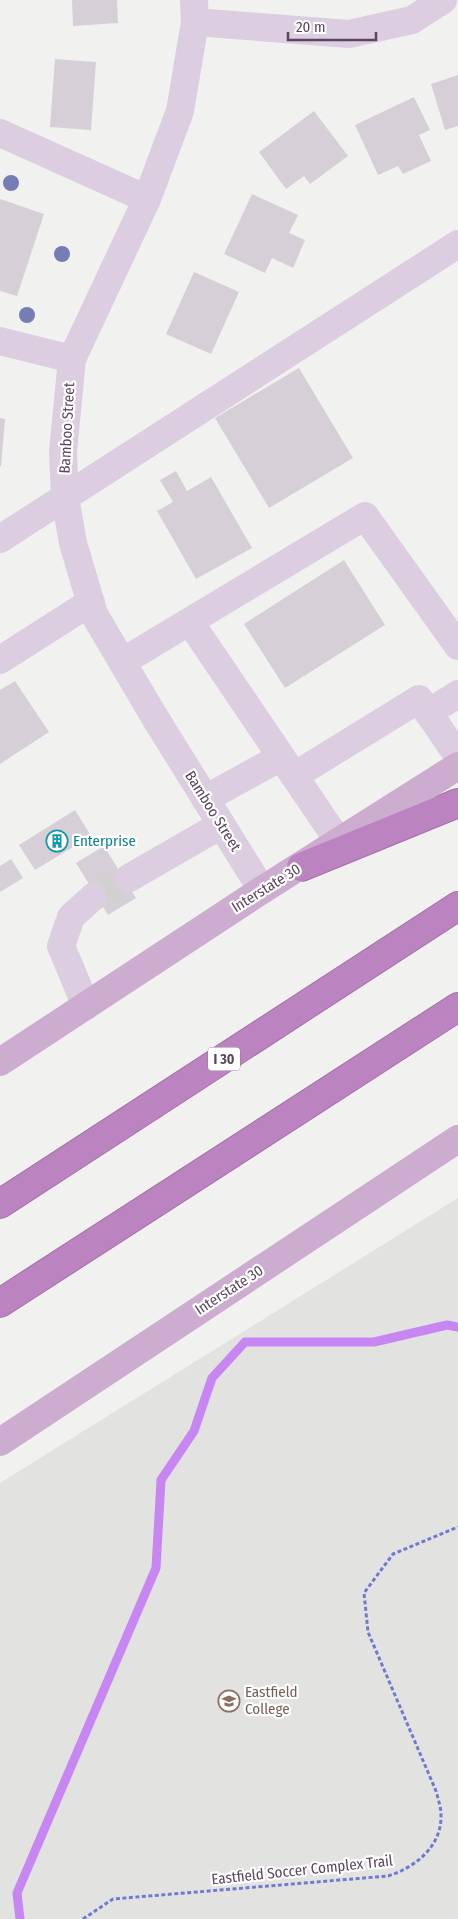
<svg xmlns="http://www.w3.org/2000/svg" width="458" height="1919" font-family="'Fira Sans Condensed',sans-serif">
	<rect width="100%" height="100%" fill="#f1f2ef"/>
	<path fill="#e2e3e1" d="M458 1198V1919H0V1483Z"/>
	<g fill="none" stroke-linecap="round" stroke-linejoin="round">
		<path stroke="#c786f1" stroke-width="9" d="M20 1919 17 1893 156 1568 161 1480 194 1431 212 1378 245 1342H374L447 1325 458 1327"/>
	</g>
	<path fill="#d6cfd7" d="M72 0H117L118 23 73 26Z
		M55 59 96 62 91 130 50 127Z
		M458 75V126L445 130 431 84Z
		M414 97 430 130 419 135 431 161 403 174 398 166 378 175 355 125Z
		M314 111 348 156 310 184 304 176 286 189 259 152Z
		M252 194 298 215 289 233 305 240 293 268 272 258 265 273 224 254Z
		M0 199 44 214 17 296 0 291Z
		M194 272 239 292 211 354 166 334Z
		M299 368 353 458 269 508 215 418Z
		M0 418 5 419 1 466H0Z
		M176 471 187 491 211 477 252 548 196 579 157 511 173 502 160 480Z
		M344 560 385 625 285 688 244 624Z
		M15 681 49 732 0 764V690Z
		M75 810 93 839 80 847 78 844 35 870 19 845Z
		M104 846 136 898 108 915 76 863Z
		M11 859 23 878 0 892V866Z"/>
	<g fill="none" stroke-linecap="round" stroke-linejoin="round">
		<path stroke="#d3d0d2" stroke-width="28" stroke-dasharray="28 14" stroke-linecap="butt" d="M93 897 129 878"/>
		<g stroke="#a86fad" stroke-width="30">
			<path id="highway" d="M301 867 458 803
				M0 1204 458 906
				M0 1303 458 1007"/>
		</g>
		<path stroke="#717ad2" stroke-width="3" stroke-dasharray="4 2.5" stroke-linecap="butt" d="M83 1919 113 1899 388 1876C416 1867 442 1846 441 1815 441 1807 438 1799 436 1791L368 1632 364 1593 393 1554 458 1527"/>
		<path stroke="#ddcde0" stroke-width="28" d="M194 0 195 22 180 111 147 199 72 359 63 452 65 497 73 543 94 614 154 716 262 890
			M195 22 349 34 412 20 443 0
			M0 133 147 199
			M0 341 72 359
			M0 539 458 244
			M190 622 339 842
			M0 660 91 602
			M122 662 365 516 458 646
			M428 713 458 694
			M294 776 419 699 458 756
			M205 799 281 757
			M129 878 221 825
			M86 1006 61 946 71 917 93 897"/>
		<path stroke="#ccadd0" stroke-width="28" d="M0 1062 262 890 458 766
			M0 1442 458 1139"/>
		<use href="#highway" stroke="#bb84c1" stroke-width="28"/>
	</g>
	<g fill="#767db4">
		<circle cx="11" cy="183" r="8"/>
		<circle cx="62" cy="254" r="8"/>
		<circle cx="27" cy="315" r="8"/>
	</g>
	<defs>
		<g id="building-ring" transform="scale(1.125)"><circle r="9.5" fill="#fff" stroke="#0f9aa8" stroke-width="1.5"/><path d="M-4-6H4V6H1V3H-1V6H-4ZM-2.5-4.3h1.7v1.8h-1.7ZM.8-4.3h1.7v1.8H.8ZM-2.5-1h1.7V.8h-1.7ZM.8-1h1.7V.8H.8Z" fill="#0f9aa8"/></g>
		<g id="university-ring" transform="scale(1.125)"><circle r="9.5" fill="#fff" stroke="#8d6e63" stroke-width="1.5"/><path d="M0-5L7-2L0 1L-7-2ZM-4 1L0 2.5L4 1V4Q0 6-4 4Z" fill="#8d6e63"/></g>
	</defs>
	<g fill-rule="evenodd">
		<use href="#building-ring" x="57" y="841"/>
		<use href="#university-ring" x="229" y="1701"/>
	</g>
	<g text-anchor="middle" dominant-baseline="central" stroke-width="4.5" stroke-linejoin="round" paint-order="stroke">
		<rect fill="#fff" stroke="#8c7e8e" stroke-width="1" x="208" y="1047.5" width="32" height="23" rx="4"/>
		<g font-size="14" font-weight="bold" fill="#5b465e">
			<text x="224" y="1059">I 30</text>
		</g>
		<g font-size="15" fill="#5b465e" stroke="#fff">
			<text transform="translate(67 428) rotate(-87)">Bamboo Street</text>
			<text transform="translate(213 811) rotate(58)">Bamboo Street</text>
			<text transform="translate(266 888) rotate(-32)">Interstate 30</text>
			<text transform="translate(229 1290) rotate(-33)">Interstate 30</text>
			<text transform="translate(302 1870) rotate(-6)">Eastfield Soccer Complex Trail</text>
		</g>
		<g font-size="15" fill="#0d838f" stroke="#fff" text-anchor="start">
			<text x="73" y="841">Enterprise</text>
		</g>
		<g font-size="15" fill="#785e54" stroke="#fff" text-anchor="start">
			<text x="245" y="1692">Eastfield<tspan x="245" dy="17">College</tspan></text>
		</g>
	</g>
	<path d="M288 32v8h88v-8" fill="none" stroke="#5b465e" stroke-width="2.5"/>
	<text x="296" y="32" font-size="15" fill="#5b465e" stroke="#ffffff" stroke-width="4" paint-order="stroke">20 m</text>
</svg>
